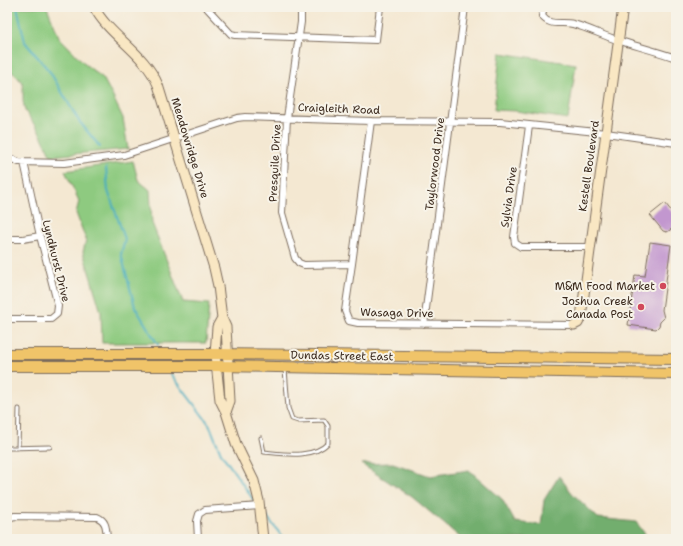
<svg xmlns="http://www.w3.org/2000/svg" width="683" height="546" font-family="'Shantell Sans',sans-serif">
	<rect width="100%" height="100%" fill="#f7f3e8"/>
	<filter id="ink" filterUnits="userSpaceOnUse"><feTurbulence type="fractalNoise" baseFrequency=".025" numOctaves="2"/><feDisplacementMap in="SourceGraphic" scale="8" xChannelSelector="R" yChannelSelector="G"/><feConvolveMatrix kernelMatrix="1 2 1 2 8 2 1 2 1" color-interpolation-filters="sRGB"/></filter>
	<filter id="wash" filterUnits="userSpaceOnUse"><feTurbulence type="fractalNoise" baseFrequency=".012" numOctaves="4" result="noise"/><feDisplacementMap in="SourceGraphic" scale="16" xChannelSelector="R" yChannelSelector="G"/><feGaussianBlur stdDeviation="0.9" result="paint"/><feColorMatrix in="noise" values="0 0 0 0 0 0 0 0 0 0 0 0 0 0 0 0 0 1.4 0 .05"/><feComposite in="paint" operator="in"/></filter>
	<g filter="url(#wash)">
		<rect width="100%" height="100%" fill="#f4e8d2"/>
		<path fill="#8eca80" stroke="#647a4f" d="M7 7H47L59 37 86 65 103 78 111 93 123 118 128 149 51 156 40 133 25 111 23 101V84L16 75 7 69Z
			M500 53 576 64 568 119 516 111 494 110Z
			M133 161 138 180 150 190 152 223 183 302 209 304 206 343H102L101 312 83 252 86 240 76 213 79 201 65 171Z"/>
		<path fill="#72ae6e" stroke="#566c46" d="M393 463 430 476 469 470 502 499 515 522 541 525 544 500 559 476 572 493 598 518 636 522 649 539H462L412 497 361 464Z"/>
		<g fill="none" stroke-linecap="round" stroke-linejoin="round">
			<path stroke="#41acc1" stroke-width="2" d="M17 7 25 42 50 72 79 121 100 147
				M106 168 108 191 125 239 121 254 135 307 158 345
				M171 374 209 424 221 453 255 502
				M264 513 284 539"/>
		</g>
		<g id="blocks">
			<path fill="#c297cf" d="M665 203 676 217V226L667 232 663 231 650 215Z
				M650 242 671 245 662 310 664 318 660 322 659 326 656 329 628 325 635 275 645 276Z"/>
		</g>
	</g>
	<g filter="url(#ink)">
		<use href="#blocks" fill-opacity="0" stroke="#7c6c5d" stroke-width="1"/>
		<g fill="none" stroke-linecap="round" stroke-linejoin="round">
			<g stroke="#7c6c5d" stroke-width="5">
				<path id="lane" d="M261 438 264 452C284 454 313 459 328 443V426L324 420 298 421 292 419 288 408 285 369
					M7 448 50 447
					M18 448 19 409"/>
			</g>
			<g stroke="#7c6c5d" stroke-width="8">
				<path id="street" d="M206 7 231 34 235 35 376 40 380 7
					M301 7V22L287 118 282 213 295 258 299 263 304 265 352 264
					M544 7 542 16C550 27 561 21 573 24 588 28 602 35 617 40 636 46 656 51 676 58
					M371 121 352 264 345 311 349 321 358 323C430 324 502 324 574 325
					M529 126 514 237 515 243 521 247H591
					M7 157 19 162 64 163 124 155 237 118 245 117 371 121 500 122 606 133 676 143
					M7 239H23L40 236
					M7 319H51L57 314 58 306 40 236 24 162
					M424 324 465 7
					M7 518 15 516 97 517C107 521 106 529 107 539
					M198 539 197 521 199 514 205 510 260 506
					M217 539H220"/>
			</g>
			<g stroke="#7c6c5d" stroke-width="11">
				<path id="secondary" d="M94 7C109 36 145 53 158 85L214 268 218 286 222 318 226 327 230 401 226 412
					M222 318 217 327 215 354 220 400 226 412 236 444 254 481 259 501 263 539
					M574 325 578 323 581 317 623 7"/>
			</g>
			<g stroke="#7c6c5d" stroke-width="12">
				<path id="primary" d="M7 354H215L676 359
					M7 366H216L676 374"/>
			</g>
			<use href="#lane" stroke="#fff" stroke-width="3"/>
			<use href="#street" stroke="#fff" stroke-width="6"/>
			<use href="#secondary" stroke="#f9e7c3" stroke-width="9"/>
			<use href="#primary" stroke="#f0c469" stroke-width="10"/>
		</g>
	</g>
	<g fill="#d1495b" stroke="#f7f3e8" stroke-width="1.5">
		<circle cx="663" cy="286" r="4"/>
		<circle cx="641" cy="307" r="4"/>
	</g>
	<g text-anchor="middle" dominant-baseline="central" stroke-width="4" stroke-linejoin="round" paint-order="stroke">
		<g font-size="11" fill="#3b2a1e" stroke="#f7f3e8">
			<text transform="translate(339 109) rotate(2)">Craigleith Road</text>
			<text transform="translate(190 148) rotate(73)">Meadowridge Drive</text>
			<text transform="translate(275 163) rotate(-87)">Presquile Drive</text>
			<text transform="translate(435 164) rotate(-83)">Taylorwood Drive</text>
			<text transform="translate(589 166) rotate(-82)">Kestell Boulevard</text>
			<text transform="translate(509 197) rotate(-82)">Sylvia Drive</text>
			<text transform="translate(56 261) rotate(76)">Lyndhurst Drive</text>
			<text transform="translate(397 313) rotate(1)">Wasaga Drive</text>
			<text transform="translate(342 356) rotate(1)">Dundas Street East</text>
		</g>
		<g font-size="11" fill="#3b2a1e" stroke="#f7f3e8" text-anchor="end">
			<text x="655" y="286">M&amp;M Food Market</text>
			<text x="633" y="301">Joshua Creek<tspan x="633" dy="13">Canada Post</tspan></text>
		</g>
	</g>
	<rect width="683" height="546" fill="none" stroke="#f7f3e8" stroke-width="24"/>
</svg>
